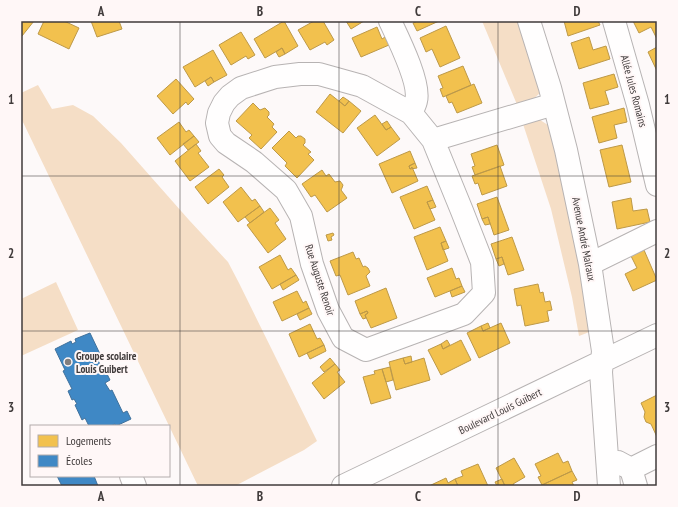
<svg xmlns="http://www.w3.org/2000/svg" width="678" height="507" font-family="'PT Sans Narrow',sans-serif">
	<rect width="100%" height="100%" fill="#fdf9f9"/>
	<path fill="#f5dec6" d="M482 21H518L541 92 529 103 518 107Z
		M38 85 52 109 73 105 93 116 121 143 189 220 228 262 239 283 317 441 304 450 235 486H198L21 118V93Z
		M537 118 551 127 565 180 592 331 579 336 572 297 551 209 522 121Z
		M56 282 78 330 21 356V299Z"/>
	<path fill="#f2c14e" stroke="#bd9948" d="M21 21H34L22 36 21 35Z
		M44 21H64L79 28 69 49 38 34Z
		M91 21H119L122 29 97 37Z
		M284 21 298 46 285 54 282 48 265 58 254 39Z
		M314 21H323L334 40 327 45 325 42 310 50 298 30Z
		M346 21H364L351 29Z
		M416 21H439L417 31 413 23 416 22Z
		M564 21H598L600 25 568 36Z
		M633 21H657V39L651 27 639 33Z
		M446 26 460 58 440 67 432 49 426 52 420 38Z
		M377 27 382 39 385 37 389 45 361 57 352 38Z
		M241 32 255 55 248 59 246 56 231 65 219 45Z
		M589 37 593 50 606 46 610 59 579 69 571 43Z
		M657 47V71L648 52Z
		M282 48 285 54 279 57 276 52Z
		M213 50 227 75 214 82 211 77 195 87 183 67Z
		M463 66 471 85 443 97 440 89 443 88 438 76Z
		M614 74 618 87 605 91 609 104 590 109 583 83Z
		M211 77 214 82 208 86 205 81Z
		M176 79 194 99 188 105 186 102 173 114 157 96Z
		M474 84 482 103 457 113 452 102 449 103 446 96Z
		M330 94 345 106 349 101 361 111 343 133 316 112Z
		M343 97 349 101 345 106 339 101Z
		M253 103 260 110 265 108 269 112V115L267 117 274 124 272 127 277 132 261 149 249 138 252 135 236 121Z
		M624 108 627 122 614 125 617 138 599 143 592 117Z
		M375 115 386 130 391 127 400 139 377 156 357 128Z
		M387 121 391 127 386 130 382 124Z
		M179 122 186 132 189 130 194 136 170 155 157 138Z
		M289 131 296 138 298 136H301L305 139V143L303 145 311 152 308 154 314 160 297 178 285 166 287 163 272 148Z
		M194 136 199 142 188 150 183 144Z
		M196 144 201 151 198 153 209 167 190 181 175 161Z
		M497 145 504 165 475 175 472 167 475 166 471 154Z
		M622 145 631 182 609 187 600 150Z
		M410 151 415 163 409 166 410 169 412 167 418 181 392 193 379 164Z
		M415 163 417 168 410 169 409 166Z
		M500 166 507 186 482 195 478 183 475 184 472 176Z
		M219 169 224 175 222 177 229 187 208 204 195 187Z
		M322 170 326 176 329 174 335 182 340 181 343 185 342 188 341 190 347 198 327 212 315 195 311 197 302 184Z
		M427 186 433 200 427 202 435 220 414 229 400 197Z
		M241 187 252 201 255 199 260 206 238 222 223 202Z
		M497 197 509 230 494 235 488 217 482 219 477 204Z
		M631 198 633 211 647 209 650 222 617 229 612 202Z
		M433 200 436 207 430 209 427 202Z
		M260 206 264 212 250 223 245 217Z
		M270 208 279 220 275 223 286 239 268 253 247 225Z
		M488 217 490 224 485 225 482 219Z
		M440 227 446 241 441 243 448 261 427 270 414 237Z
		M333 233 334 235 331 237 332 240 328 241 326 235Z
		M512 237 524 270 508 275 502 257 496 259 491 244Z
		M446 241 449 248 443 250 441 243Z
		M644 250 657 280 633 291 625 274 637 268 631 256Z
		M353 252 356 259 359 258 363 267 365 266 368 268 370 272 366 276 370 286 348 295 340 275 336 276 330 261Z
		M280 255 288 270 291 268 296 275 272 289 259 267Z
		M502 257 504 264 499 266 496 259Z
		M452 268 456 279 459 278 462 286 435 297 427 278Z
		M296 275 299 280 283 290 280 284Z
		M538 284 540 293 543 292 545 302 550 301 552 310 547 311 549 321 525 326 521 305 517 306 514 289Z
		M462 286 465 292 452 297 450 291Z
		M386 288 397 318 371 328 365 315 368 313 367 311 360 314 355 301Z
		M297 291 303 303 306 301 309 308 282 321 273 302Z
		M309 308 312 314 300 320 297 314Z
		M367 311 368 313 365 315 366 318 363 319 360 314Z
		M488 323 490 328 483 331 481 326Z
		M501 323 510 343 479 358 467 333 481 326 483 331Z
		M310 324 317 339 320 338 324 345 299 357 289 334Z
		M447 340 450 345 443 349 441 344Z
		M461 340 471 360 441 375 428 350 441 344 443 349Z
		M324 345 326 351 310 359 307 353Z
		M411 356 412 362 405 364 403 358Z
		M330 358 335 364 324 372 320 367Z
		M403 358 405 364 424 358 430 380 396 390 389 362Z
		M335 364 340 370 337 372 345 382 324 399 312 383Z
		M390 367 393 380 386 382 382 369Z
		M382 369 391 398 371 404 363 377 375 374 374 371Z
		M657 395V437L651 424 646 422 644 417 645 412 641 403Z
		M558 453 563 463 568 461 572 471 542 485 538 477 541 476 535 464Z
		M514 458 525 477 513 484 514 486H505L496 468Z
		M478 464 488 486H458L455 479 463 476 461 471Z
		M572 471 577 480 572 482 574 486H543L542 485Z
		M446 478 448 483 455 479 458 486H429Z
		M502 479 505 486H497L495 482Z"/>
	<path fill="#3f88c5" stroke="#3f719c" d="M90 333 100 354 96 356 104 373 106 372 110 380 105 383 110 391 112 390 123 413 127 411 131 419 116 426 115 424 111 426H89L85 418 82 420 75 405 77 404 74 399 72 400 68 391 72 389 63 371 65 370 55 349 71 341 72 344 76 342 75 339Z
		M57 476H94L98 486H62Z"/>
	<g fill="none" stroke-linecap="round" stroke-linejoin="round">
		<g stroke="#b7b3b3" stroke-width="24">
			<path id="minor" d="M390 21C398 38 421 84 416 101 415 105 413 109 411 113
				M529 21 550 88 566 150 590 264 603 351 601 372 609 486
				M614 21 638 105 657 185
				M300 74H319L362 86 411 113 433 140 462 211 482 262 484 293 464 314 366 350 343 338 328 310 312 264 301 216 286 190 254 162 226 143 220 136 217 123 219 113 224 103 230 96 241 88 275 77Z
				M433 140 554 104
				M590 264 657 231
				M608 462H618L631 469 636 486
				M631 469 657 456
				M131 476 135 486
				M343 486 657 335"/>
		</g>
		<use href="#minor" stroke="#fffefe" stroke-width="22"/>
	</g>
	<path fill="none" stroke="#403b3b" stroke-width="1" stroke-opacity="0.55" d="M180 21V486M339 21V486M498 21V486M21 176H657M21 331H657"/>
	<circle fill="#827e7e" stroke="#fff7f7" stroke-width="1.5" cx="68" cy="362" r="4"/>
	<g text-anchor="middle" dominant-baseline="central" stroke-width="4" stroke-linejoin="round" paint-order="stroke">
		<g font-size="11" fill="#403b3b" stroke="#fff7f7">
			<text transform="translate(634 91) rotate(75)">Allée Jules Romains</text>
			<text transform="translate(584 239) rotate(79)">Avenue André Malraux</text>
			<text transform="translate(320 280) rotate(72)">Rue Auguste Renoir</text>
			<text transform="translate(500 411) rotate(-26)">Boulevard Louis Guibert</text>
		</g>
		<g font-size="11" font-weight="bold" fill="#403b3b" stroke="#fff7f7" text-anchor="start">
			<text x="76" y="356">Groupe scolaire<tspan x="76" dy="13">Louis Guibert</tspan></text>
		</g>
	</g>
	<rect width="678" height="507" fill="none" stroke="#fff7f7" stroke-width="44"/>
	<rect x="30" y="425" width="140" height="52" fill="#fff7f7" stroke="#b3acac"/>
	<rect x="38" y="435" width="20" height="12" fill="#f2c14e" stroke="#b3acac"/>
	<text x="66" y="445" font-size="12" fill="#403b3b">Logements</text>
	<rect x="38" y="455" width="20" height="12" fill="#3f88c5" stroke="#b3acac"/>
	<text x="66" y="465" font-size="12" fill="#403b3b">Écoles</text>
	<rect x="22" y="22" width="634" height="463" fill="none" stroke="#403b3b" stroke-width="1.5"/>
	<g font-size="13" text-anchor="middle" font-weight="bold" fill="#403b3b">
		<text x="101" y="16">A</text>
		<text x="260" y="16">B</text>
		<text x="418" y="16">C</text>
		<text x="577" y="16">D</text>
		<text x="11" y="104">1</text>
		<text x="667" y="104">1</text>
		<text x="11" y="258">2</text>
		<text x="667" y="258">2</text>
		<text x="11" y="412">3</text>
		<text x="667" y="412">3</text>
		<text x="101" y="501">A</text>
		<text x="260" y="501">B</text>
		<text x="418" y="501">C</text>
		<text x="577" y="501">D</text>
	</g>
</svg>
